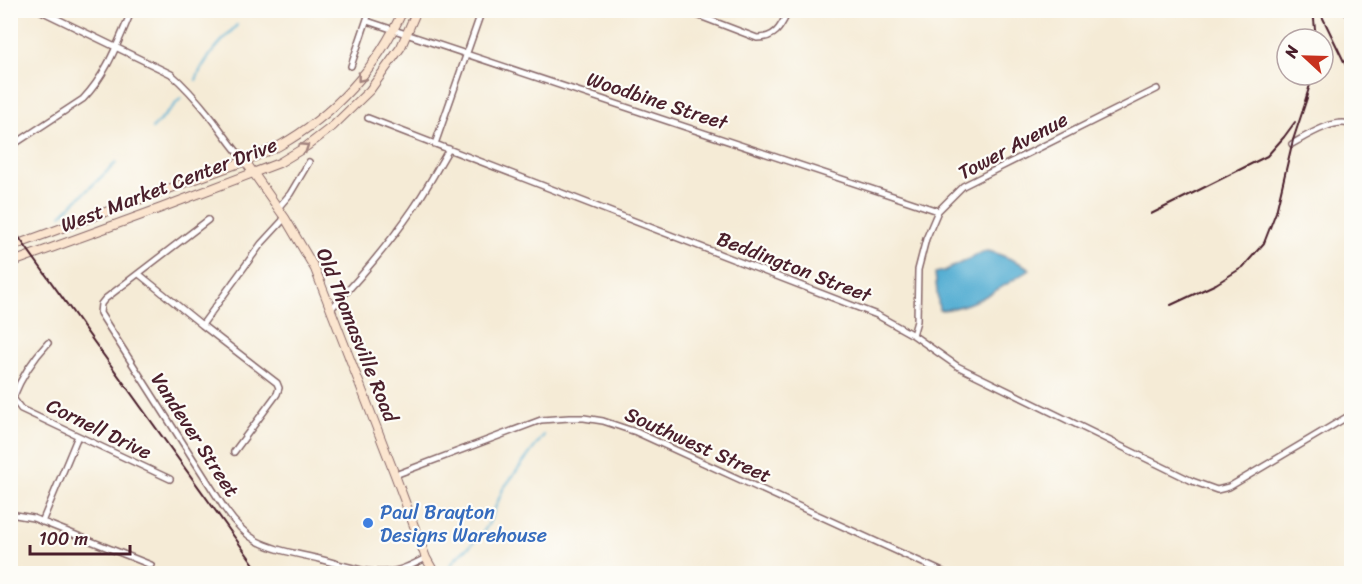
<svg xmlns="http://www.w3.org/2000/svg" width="1362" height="584" font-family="Sriracha,sans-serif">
	<rect width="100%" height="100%" fill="#fdfcf7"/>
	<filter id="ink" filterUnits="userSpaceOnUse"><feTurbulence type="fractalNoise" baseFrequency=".0167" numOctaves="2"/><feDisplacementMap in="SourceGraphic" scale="12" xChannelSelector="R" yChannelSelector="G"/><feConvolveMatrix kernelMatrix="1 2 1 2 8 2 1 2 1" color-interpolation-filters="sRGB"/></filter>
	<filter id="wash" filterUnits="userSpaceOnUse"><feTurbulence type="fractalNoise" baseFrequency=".008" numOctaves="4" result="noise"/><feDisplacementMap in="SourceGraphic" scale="24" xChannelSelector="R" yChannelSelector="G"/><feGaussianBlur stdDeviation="1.35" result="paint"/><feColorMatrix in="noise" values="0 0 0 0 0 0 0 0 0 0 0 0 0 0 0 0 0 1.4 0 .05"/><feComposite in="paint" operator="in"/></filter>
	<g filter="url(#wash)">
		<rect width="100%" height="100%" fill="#f5ebd6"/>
		<path fill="#56afd3" stroke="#50677f" stroke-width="1.5" d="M988 251C997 253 1022 263 1030 269 1005 286 970 309 939 310L935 273 944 271 983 252Z"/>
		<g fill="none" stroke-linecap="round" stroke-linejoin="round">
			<path stroke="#56afd3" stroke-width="2" d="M196 80C204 58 221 42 237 25
				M152 129 181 98
				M61 215 116 163
				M444 574 457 557 473 543 482 534 489 523 503 489 544 435"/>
		</g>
	</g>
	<g filter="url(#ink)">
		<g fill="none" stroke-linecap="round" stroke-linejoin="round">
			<g stroke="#866667" stroke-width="8">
				<path id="street" d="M39 10 171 74C185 86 198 101 210 116 222 131 232 147 245 161
					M684 10 757 38C777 38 781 26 789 10
					M367 21 938 211
					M351 66 370 10
					M368 118 877 315 913 335 957 366 1192 481 1217 490 1229 487 1352 414
					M435 144 482 10
					M1292 144C1306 136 1336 117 1352 125
					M10 147 83 99C107 74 118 42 132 10
					M278 208 290 194 309 162
					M208 220 105 299 101 304 100 313 225 509C234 522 243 533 257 541 276 551 299 554 319 559 340 564 367 574 387 572 401 571 414 564 426 558
					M139 274 202 325 277 383 279 388 277 394 234 452
					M331 309C360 278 389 244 413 209 426 190 437 169 449 149
					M202 325 261 244 285 218
					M913 335 917 321 918 270 926 239 938 211 963 186 1157 89
					M48 343C33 359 21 378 13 398L21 409 170 479
					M395 475 541 420 569 418H584L603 421 636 432 947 574
					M10 514 33 518 151 565
					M42 522 78 436"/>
			</g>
			<g stroke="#866667" stroke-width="10">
				<path id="secondary" d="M1347 10 1352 17
					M245 161 285 218 315 269 395 475 426 558 435 574
					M10 247 245 161C256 156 268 151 279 146 333 116 378 67 403 10
					M10 263 161 208 279 163 307 146 333 126 370 90 401 47 417 10"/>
			</g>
			<use href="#street" stroke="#fff" stroke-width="5"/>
			<use href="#secondary" stroke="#fbe5cf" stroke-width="8"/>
			<path stroke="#4a1f2b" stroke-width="2" d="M1313 10 1316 39
				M1319 10 1352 78
				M1305 101 1313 75
				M1151 214 1267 156 1284 137 1295 122
				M10 225 261 574
				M1171 305 1216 284 1243 267 1264 243 1276 212 1293 140 1308 95"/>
		</g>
		<defs><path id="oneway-chevron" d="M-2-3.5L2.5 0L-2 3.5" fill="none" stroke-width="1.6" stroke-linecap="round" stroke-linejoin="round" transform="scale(1.5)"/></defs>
		<g stroke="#a2827d">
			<use href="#oneway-chevron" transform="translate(361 78) rotate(129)"/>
			<use href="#oneway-chevron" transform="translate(305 147) rotate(-33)"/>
		</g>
	</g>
	<circle fill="#3f7fe0" stroke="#fdfcf7" stroke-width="2" cx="368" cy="523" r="6"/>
	<g text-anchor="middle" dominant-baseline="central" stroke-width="4.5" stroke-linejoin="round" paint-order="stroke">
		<g font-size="20" fill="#4a1f2b" stroke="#fdfcf7">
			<text transform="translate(657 101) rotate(18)">Woodbine Street</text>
			<text transform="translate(1013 146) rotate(-28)">Tower Avenue</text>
			<text transform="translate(169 185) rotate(-21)">West Market Center Drive</text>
			<text transform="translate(794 267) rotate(21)">Beddington Street</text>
			<text transform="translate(357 335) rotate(68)">Old Thomasville Road</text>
			<text transform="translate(99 429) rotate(26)">Cornell Drive</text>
			<text transform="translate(195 435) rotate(57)">Vandever Street</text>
			<text transform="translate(698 445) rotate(24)">Southwest Street</text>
		</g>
		<g font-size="20" fill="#366cbe" stroke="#fdfcf7" text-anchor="start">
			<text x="380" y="512">Paul Brayton<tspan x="380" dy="23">Designs Warehouse</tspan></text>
		</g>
	</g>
	<rect width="1362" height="584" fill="none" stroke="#fdfcf7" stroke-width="36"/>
	<g transform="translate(1305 57) rotate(292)"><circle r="28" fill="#fdfcf7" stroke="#b5a4a5" stroke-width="1.5"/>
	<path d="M0-4.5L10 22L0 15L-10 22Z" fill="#c8321e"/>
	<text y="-9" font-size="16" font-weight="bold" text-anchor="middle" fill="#4a1f2b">N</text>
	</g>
	<path d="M30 545v9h100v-9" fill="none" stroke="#4a1f2b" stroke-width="3"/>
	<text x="39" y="545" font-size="18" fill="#4a1f2b" stroke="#fdfcf7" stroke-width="4.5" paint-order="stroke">100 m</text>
</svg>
